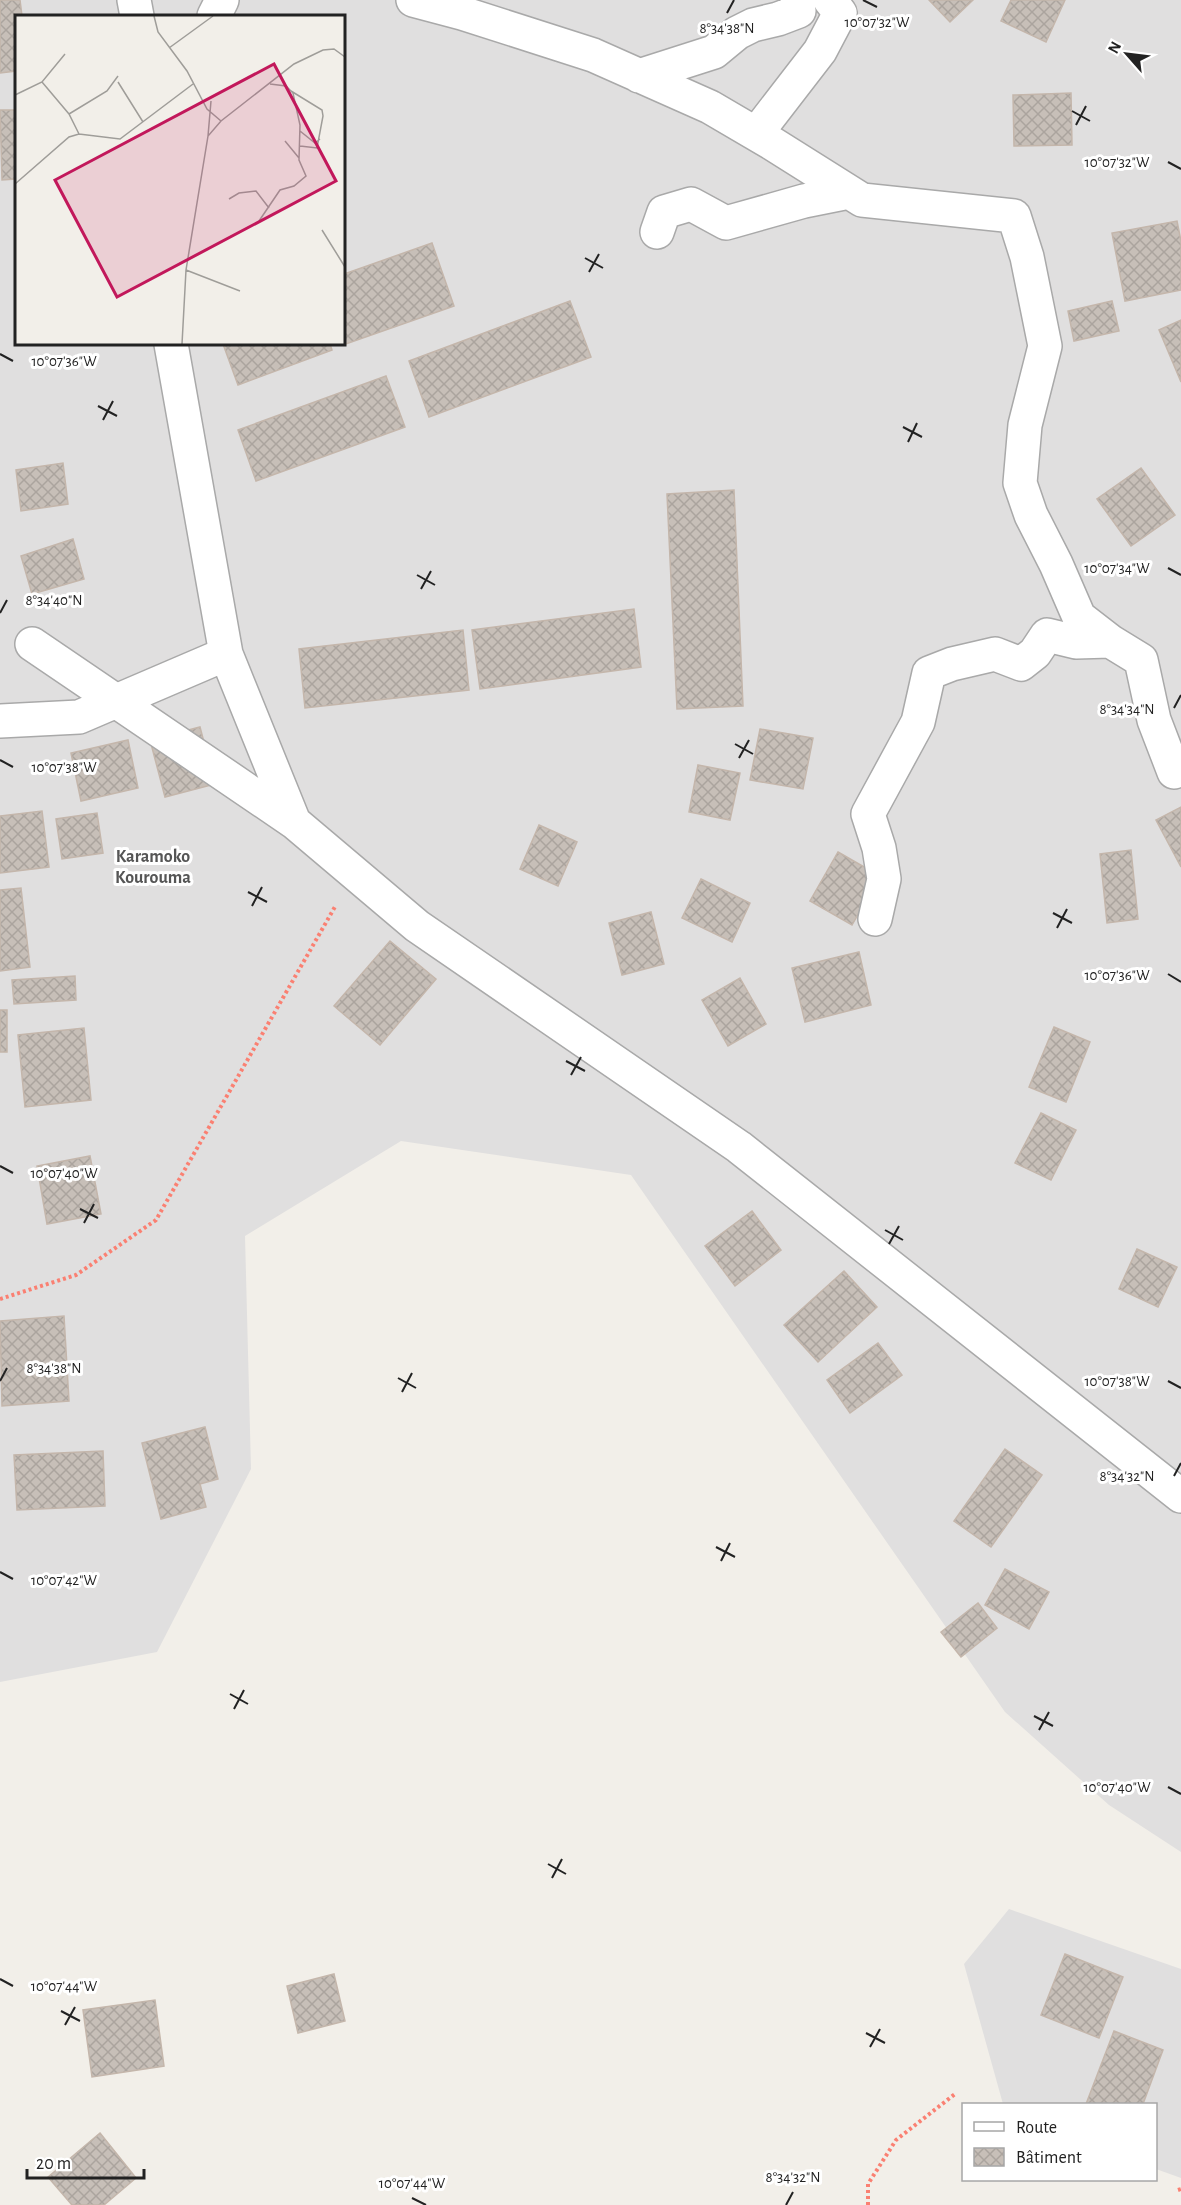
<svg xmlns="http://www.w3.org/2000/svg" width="1181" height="2205" font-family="'Alegreya Sans',sans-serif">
	<defs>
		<pattern id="building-cross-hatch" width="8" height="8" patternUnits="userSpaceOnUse" patternTransform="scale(1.5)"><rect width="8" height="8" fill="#c7bfb8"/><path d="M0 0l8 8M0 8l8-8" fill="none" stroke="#aba49e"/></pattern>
	</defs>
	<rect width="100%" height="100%" fill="#f2efe9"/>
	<path fill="#e0dfdf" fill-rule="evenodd" d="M0 0H1181V1852L1109 1805 1005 1712 631 1175 401 1141 245 1236 251 1469 157 1652 0 1682ZM16 16H344V344H16Z
		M1009 1909 1181 1969V2178L1156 2169V2104H1003L964 1964Z"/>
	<path fill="url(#building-cross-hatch)" stroke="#c4b6ab" stroke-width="1.5" d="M0 0H20L22 16H16V71L0 73Z
		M929 0H973L950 22Z
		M1011 0H1065L1046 42 1001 21Z
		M1071 93 1072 145 1014 146 1013 95Z
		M0 110H16V179L2 180Z
		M1177 221 1181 241V290L1125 301 1112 233Z
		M432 243 454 306 343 345 344 274Z
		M570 301 591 357 429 417 409 361Z
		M1112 301 1119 331 1074 341 1068 311Z
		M1181 320V382L1159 330Z
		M223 344H330L332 350 238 385Z
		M386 376 405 427 256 481 238 430Z
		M63 463 68 504 21 511 16 470Z
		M1141 468 1175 515 1131 546 1097 499Z
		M734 490 743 706 677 709 667 494Z
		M73 539 84 579 32 594 21 556Z
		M634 609 641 667 480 689 472 630Z
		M463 630 469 690 305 708 299 649Z
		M200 727 215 784 165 797 150 740Z
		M760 729 813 738 803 789 750 780Z
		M128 740 138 788 81 801 71 753Z
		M698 765 740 773 730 820 689 812Z
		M1181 807V867L1156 820Z
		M42 811 49 867 0 873V816Z
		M97 813 103 853 62 859 56 819Z
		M539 825 577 842 558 886 520 869Z
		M1131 850 1138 919 1107 923 1100 854Z
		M838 852 880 876 852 925 810 901Z
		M701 879 750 903 732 942 682 918Z
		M21 888 30 967 0 971V890Z
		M651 912 664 964 622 975 609 923Z
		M390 941 436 979 380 1045 334 1006Z
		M859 952 871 1005 805 1022 792 968Z
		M75 976 76 1000 14 1004 12 980Z
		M740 978 766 1024 728 1046 702 1000Z
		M0 1010H7V1052H0Z
		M1054 1027 1090 1042 1066 1102 1029 1087Z
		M84 1028 91 1100 25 1107 18 1035Z
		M1041 1113 1076 1130 1051 1180 1015 1163Z
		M90 1156 101 1214 47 1224 37 1166Z
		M752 1211 781 1250 735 1286 705 1246Z
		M1137 1249 1177 1267 1158 1307 1119 1289Z
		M844 1271 877 1307 818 1362 784 1325Z
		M64 1316 69 1401 2 1406 0 1321Z
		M878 1343 902 1375 850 1413 827 1380Z
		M205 1427 218 1479 200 1484 206 1507 161 1519 142 1443Z
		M1005 1449 1042 1475 991 1547 954 1521Z
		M103 1451 105 1506 17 1510 14 1455Z
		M1005 1569 1049 1592 1029 1629 985 1605Z
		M978 1603 997 1628 961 1657 941 1632Z
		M1065 1954 1123 1977 1099 2038 1041 2015Z
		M334 1974 345 2021 298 2033 287 1986Z
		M155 2000 164 2066 92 2077 83 2010Z
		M1114 2031 1163 2050 1143 2104H1086Z
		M100 2133 136 2178 104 2205H72L48 2177Z"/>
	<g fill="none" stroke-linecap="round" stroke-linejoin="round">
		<g stroke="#a9a9a9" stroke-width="36">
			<path id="street" d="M134 0 137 16
				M413 0 462 13 593 55 710 107 773 144 862 200 1014 216 1027 257 1045 346 1025 425 1020 483 1031 515 1056 564 1079 617 1110 641 1141 660 1154 720 1174 772
				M214 16 222 0
				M639 76 714 52 737 33 753 25 778 19 799 11 797 0
				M756 134 820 51 840 13 830 0
				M657 232 664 212 691 204 726 223 804 201 849 192
				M171 344 226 654 294 822 417 926 739 1147 1181 1496
				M32 644 294 822
				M0 721 79 717 226 654
				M875 919 884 879 879 848 868 814 918 722 929 673 952 664 995 654 1021 664 1035 653 1047 635 1076 642 1110 641"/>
		</g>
		<path stroke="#fa8072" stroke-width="4" stroke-dasharray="3 3" stroke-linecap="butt" d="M0 1299 76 1275 156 1220 336 905
			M1178 2190 1181 2189
			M868 2205V2184L896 2140 955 2094"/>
		<use href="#street" stroke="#fff" stroke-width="33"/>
	</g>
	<path fill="none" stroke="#222" stroke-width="2" d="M863 0 877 7M727 13 734 0M1072 111 1090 121M1076 125 1086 106M1168 162 1181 169M585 258 603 268M589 272 599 254M0 354 13 361M98 406 117 416M103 420 113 401M903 427 922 437M908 442 917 423M1168 568 1181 575M417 575 435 585M421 589 431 571M0 613 7 600M1174 708 1181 695M735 744 753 754M739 758 749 740M0 760 13 767M248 892 267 902M252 906 262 887M1053 913 1072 923M1057 928 1067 909M1168 974 1181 982M566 1061 585 1071M571 1075 581 1057M0 1166 13 1173M80 1209 98 1218M84 1223 94 1204M885 1230 903 1240M889 1244 899 1226M398 1378 416 1388M0 1381 7 1368M1168 1381 1181 1388M402 1392 412 1373M1174 1476 1181 1463M716 1547 735 1557M721 1561 730 1543M0 1572 13 1579M230 1694 248 1704M234 1709 244 1690M1034 1716 1053 1726M1039 1730 1049 1712M1168 1787 1181 1794M548 1864 566 1874M552 1878 562 1859M0 1979 13 1986M61 2011 80 2021M65 2025 75 2007M866 2033 885 2043M870 2047 880 2029M412 2198 426 2205M786 2205 793 2192"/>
	<g text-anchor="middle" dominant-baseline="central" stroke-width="6" stroke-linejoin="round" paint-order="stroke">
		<g font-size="18" font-weight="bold" fill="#555" stroke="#fff">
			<text x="153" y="857">Karamoko<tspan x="153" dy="21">Kourouma</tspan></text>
		</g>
	</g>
	<g transform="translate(15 15)">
		<rect width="330" height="330" fill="#f2efe9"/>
		<path fill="none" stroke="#9f9d99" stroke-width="1.5" d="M139 1 143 17 172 56 192 94 206 106M154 33 198 1M27 67 54 99 64 119M103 67 128 107M276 76 307 95 308 101 302 133 285 131M0 80 27 67 50 39M54 99 92 76 103 61M285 116 300 128 305 124M193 121 196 86M270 126 284 143M0 169 54 122 64 119 105 124 178 69M214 184 224 178 241 176 254 193M244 206 265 175 279 171 291 161 284 145 285 110 278 78 271 71 255 69M307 215 330 252M171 255 225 276M167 329 171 255 193 121 206 106 279 49 308 35 319 34 330 42"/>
		<path fill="#c2185b" fill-opacity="0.15" stroke="#c2185b" stroke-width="3" d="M259 49 321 166 102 282 40 165Z"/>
		<rect width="330" height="330" fill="none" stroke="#222" stroke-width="3"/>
	</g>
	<g font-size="15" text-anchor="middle" fill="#222" stroke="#fff" stroke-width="6" stroke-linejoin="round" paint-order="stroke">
		<text x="877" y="27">10°07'32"W</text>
		<text x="727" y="33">8°34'38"N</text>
		<text x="1117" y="167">10°07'32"W</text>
		<text x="64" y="366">10°07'36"W</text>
		<text x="1117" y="573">10°07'34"W</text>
		<text x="54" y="605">8°34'40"N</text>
		<text x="1127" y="714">8°34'34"N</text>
		<text x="64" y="772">10°07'38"W</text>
		<text x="1117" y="980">10°07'36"W</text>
		<text x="64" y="1178">10°07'40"W</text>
		<text x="54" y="1373">8°34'38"N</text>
		<text x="1117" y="1386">10°07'38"W</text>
		<text x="1127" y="1481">8°34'32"N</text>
		<text x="64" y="1585">10°07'42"W</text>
		<text x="1117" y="1792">10°07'40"W</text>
		<text x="64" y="1991">10°07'44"W</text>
		<text x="793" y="2182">8°34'32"N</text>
		<text x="412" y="2188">10°07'44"W</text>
	</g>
	<rect x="962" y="2103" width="195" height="78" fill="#ffffff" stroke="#a7a7a7" stroke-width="1.5"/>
	<rect x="974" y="2122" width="30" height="9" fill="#ffffff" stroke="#a7a7a7" stroke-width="1.5"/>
	<text x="1016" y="2133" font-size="18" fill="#222222">Route</text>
	<rect x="974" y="2148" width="30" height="18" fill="url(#building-cross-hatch)" stroke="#a7a7a7" stroke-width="1.5"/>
	<text x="1016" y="2163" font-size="18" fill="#222222">Bâtiment</text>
	<g transform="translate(1127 54) rotate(298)" stroke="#ffffff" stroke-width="4.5" paint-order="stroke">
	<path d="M0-4.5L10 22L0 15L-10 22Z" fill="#222222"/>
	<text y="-9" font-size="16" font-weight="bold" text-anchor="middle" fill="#222222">N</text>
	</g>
	<path d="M27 2169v9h117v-9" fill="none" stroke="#222222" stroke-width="3"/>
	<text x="36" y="2169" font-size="18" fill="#222222" stroke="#ffffff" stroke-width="4.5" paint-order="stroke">20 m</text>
</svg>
